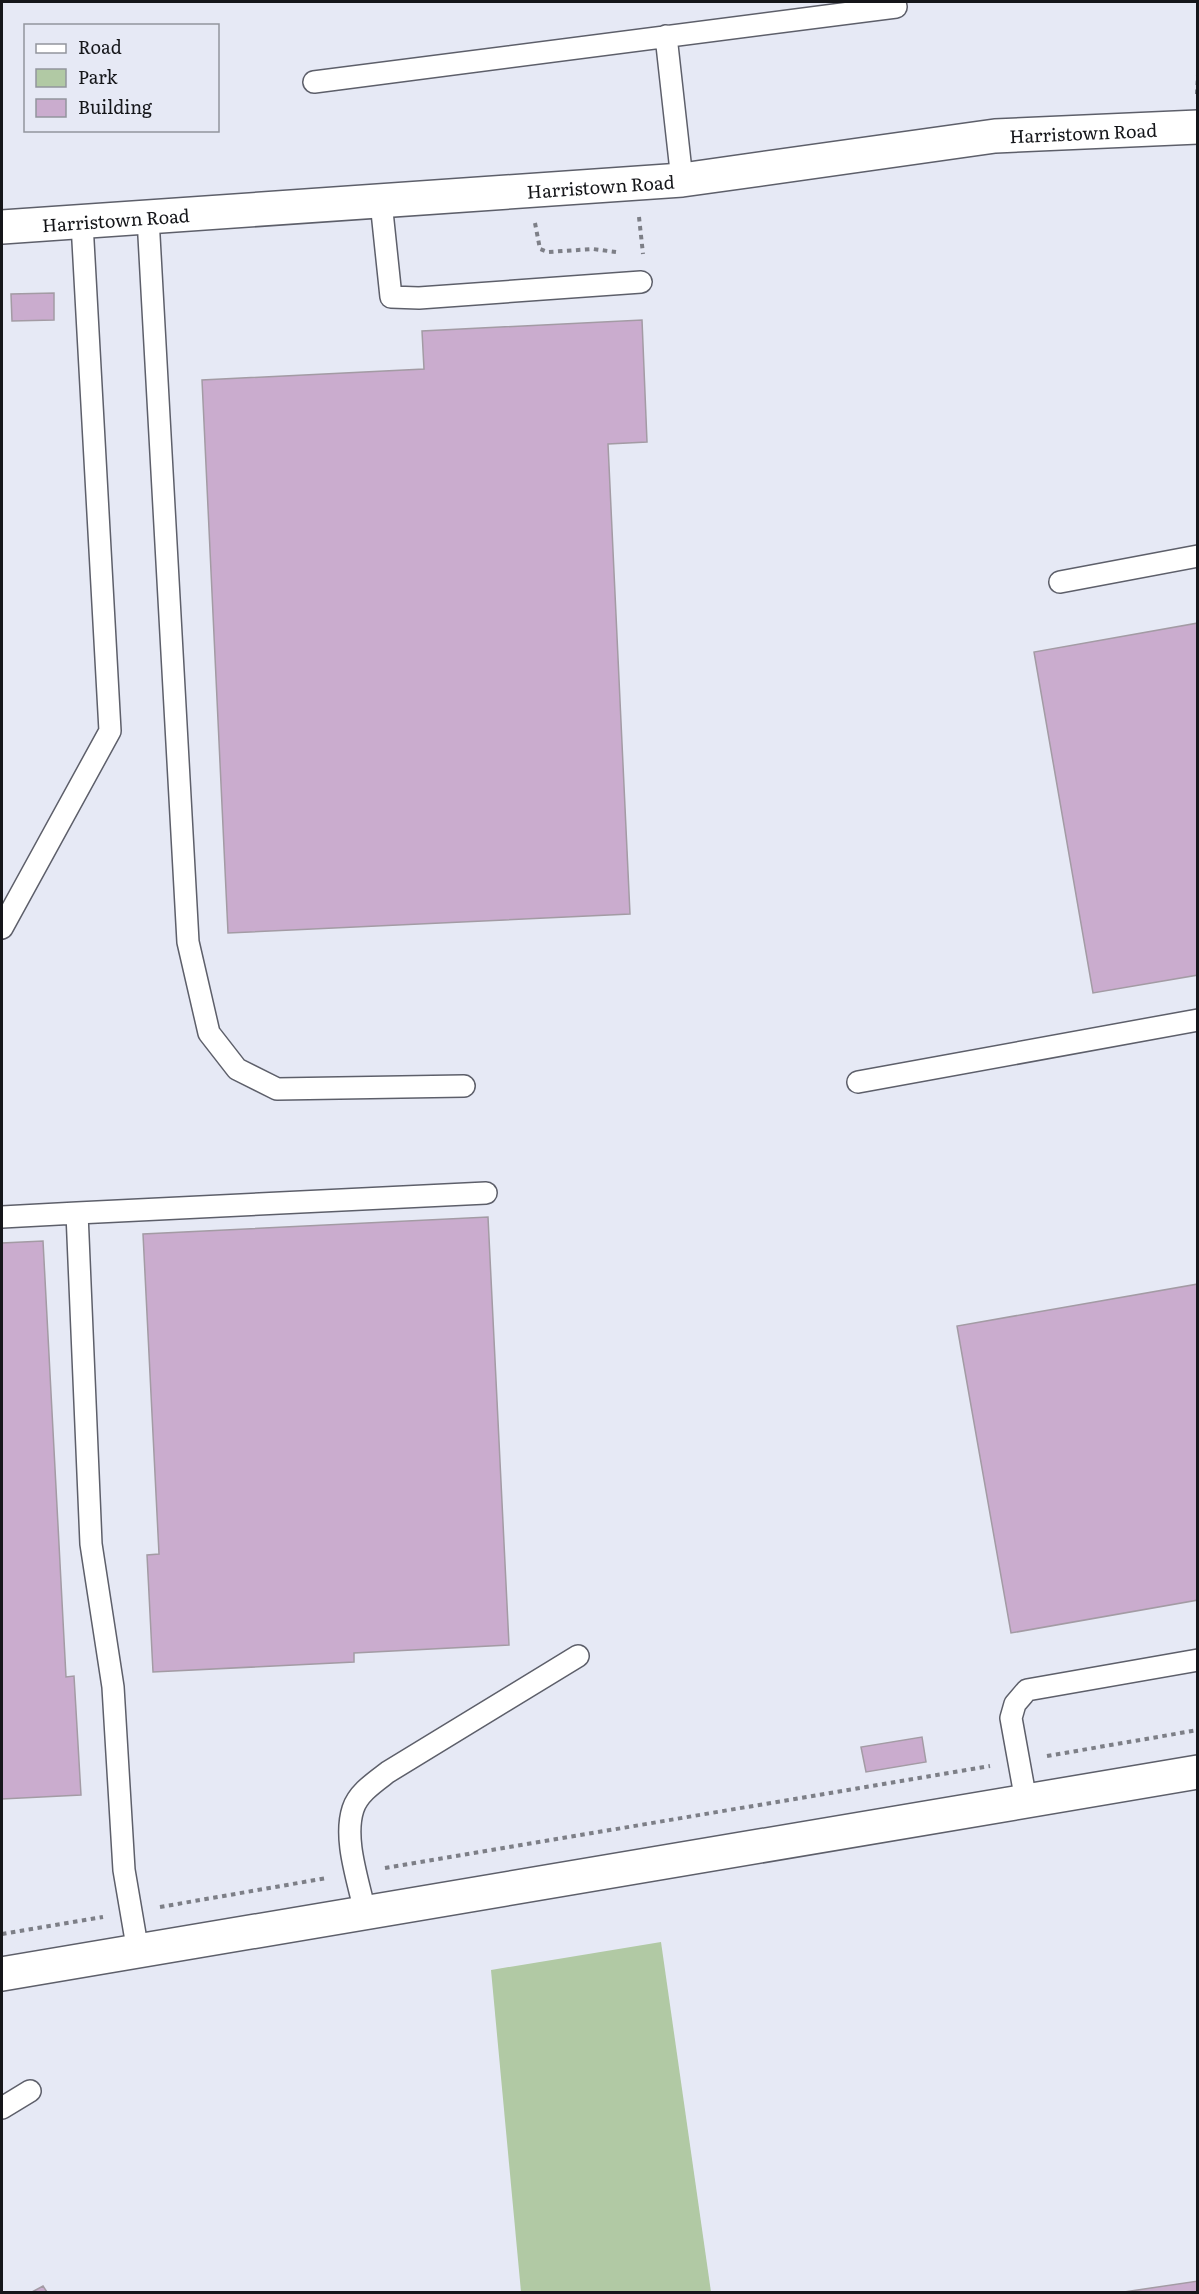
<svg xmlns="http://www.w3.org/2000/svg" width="1199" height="2294" font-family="Literata,serif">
	<rect width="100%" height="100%" fill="#e6e9f5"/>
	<path fill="#b1c9a4" d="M661 1942 711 2292H521L491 1970Z"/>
	<path fill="#caacce" stroke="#a39ba4" stroke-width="1.5" d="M54 293V320L12 321 11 294Z
		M642 320 647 442 608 444 630 914 228 933 202 380 424 369 422 331Z
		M1198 623V975L1093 993 1034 652Z
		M488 1217 509 1645 354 1653V1662L153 1672 147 1555 159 1554 143 1234Z
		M43 1241 66 1677 74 1676 81 1795 2 1799V1243Z
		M1198 1284V1600L1011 1633 957 1326Z
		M922 1737 926 1762 866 1772 861 1747Z
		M1198 2281V2292H1124Z
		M43 2286 47 2292H32Z"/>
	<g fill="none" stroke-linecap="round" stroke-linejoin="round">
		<g stroke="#5d5f6a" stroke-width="24">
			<path id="lane" d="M666 36 682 180
				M314 82 896 7
				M381 202 391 297 419 298 641 282
				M148 218 188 942 209 1033 237 1069 277 1089 464 1086
				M1060 582 1198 556
				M2 928 110 731 82 223
				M858 1082 1198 1020
				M2 1217 77 1213
				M1026 1801 1011 1718 1015 1704 1027 1690 1198 1660
				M365 1913C359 1882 343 1840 353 1809 358 1793 375 1782 388 1772L578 1656
				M138 1952 124 1870 113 1687 91 1544 77 1213 486 1193
				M2 2108 30 2091"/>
		</g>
		<g stroke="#5d5f6a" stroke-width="36">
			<g id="street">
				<path id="s1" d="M2 227 682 180 995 136 1198 127"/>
				<path d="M2 1974 1198 1772"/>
			</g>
		</g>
		<path stroke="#7d7f87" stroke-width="4" stroke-dasharray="4.5 4.5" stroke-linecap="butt" d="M1197 94 1198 75
			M639 217 643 254
			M535 223 540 249 548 252 593 249 616 252
			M1047 1756 1198 1730
			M385 1868 990 1766
			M160 1907 327 1878
			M2 1934 103 1917"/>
		<use href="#lane" stroke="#fff" stroke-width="21"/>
		<use href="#street" stroke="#fff" stroke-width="33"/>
	</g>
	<g text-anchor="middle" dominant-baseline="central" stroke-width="5" stroke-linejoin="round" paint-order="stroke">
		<g font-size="18" fill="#15161a" stroke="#e6e9f5">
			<text stroke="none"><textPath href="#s1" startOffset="1086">Harristown Road</textPath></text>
			<text stroke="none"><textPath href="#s1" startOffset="600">Harristown Road</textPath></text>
			<text stroke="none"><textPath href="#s1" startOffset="114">Harristown Road</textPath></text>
		</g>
	</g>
	<rect width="1199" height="2294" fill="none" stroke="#15161a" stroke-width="6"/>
	<rect x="24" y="24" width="195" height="108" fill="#e6e9f5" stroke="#92959d" stroke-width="1.5"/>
	<rect x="36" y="44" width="30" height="9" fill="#ffffff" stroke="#92959d" stroke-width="1.5"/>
	<text x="78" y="54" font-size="18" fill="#15161a">Road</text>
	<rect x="36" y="69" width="30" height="18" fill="#b1c9a4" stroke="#92959d" stroke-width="1.5"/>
	<text x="78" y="84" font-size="18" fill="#15161a">Park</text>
	<rect x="36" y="99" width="30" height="18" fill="#caacce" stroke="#92959d" stroke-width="1.5"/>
	<text x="78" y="114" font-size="18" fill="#15161a">Building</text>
</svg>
